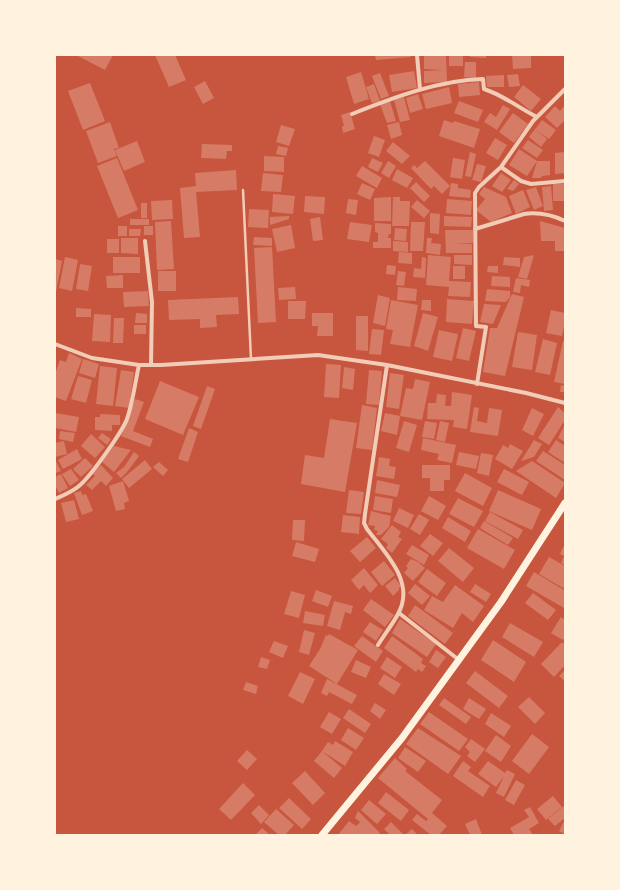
<svg xmlns="http://www.w3.org/2000/svg" width="620" height="890" font-family="'Exo 2',sans-serif">
	<rect width="100%" height="100%" fill="#c8553d"/>
	<path fill="#d67c66" d="M76 55H113L105 70Z
		M155 55H175L186 80 169 87Z
		M375 55H410L411 57 376 60Z
		M424 55H446L447 82 424 83V71L443 70 424 69Z
		M449 55H463V66H449Z
		M470 55H486V58L470 57Z
		M512 55H531V68L513 69Z
		M465 62H476V78L464 77Z
		M414 71 417 88 392 92 389 75Z
		M361 72 369 99 354 104 346 77Z
		M380 73 389 96 381 99 372 76Z
		M518 74 520 86 509 87 507 75Z
		M504 75V87H487L486 76Z
		M205 81 214 98 203 104 194 87Z
		M479 82 480 95 459 97 458 84Z
		M90 83 105 121 83 130 68 91Z
		M374 84 380 101 372 103 366 87Z
		M523 85 541 99 531 111 514 97Z
		M449 87 452 103 426 109 422 94Z
		M418 94 423 109 410 113 406 98Z
		M404 97 410 120 400 122 394 100Z
		M390 101 396 121 387 123 380 104Z
		M459 101 483 110 478 122 454 113Z
		M503 105 510 109 497 130 484 122 490 113 496 117Z
		M565 105V120L557 128 545 117 555 106 560 111Z
		M350 112 355 129 343 133 342 126H344L341 115Z
		M513 113 528 124 514 143 499 132Z
		M444 120 453 123 454 121 480 129 474 148 439 136Z
		M542 120 556 130 549 139 536 130 547 139 541 147 529 137Z
		M110 122 119 148 114 149 117 156 98 163 86 131Z
		M399 122 402 135 391 139 387 125Z
		M281 125 295 129 289 146 276 142Z
		M374 136 385 140 379 157 368 153Z
		M495 138 507 145 498 160 486 153Z
		M528 140 543 150 537 158 522 148Z
		M137 141 145 162 124 171 115 150Z
		M393 142 410 156 402 164 386 151Z
		M202 144 232 145V151H227L226 159 201 158Z
		M278 146 288 148 286 156 276 154Z
		M519 149 537 161 527 176 509 165Z
		M470 152 476 154 471 177 465 176Z
		M565 152V173L555 174V153Z
		M264 156 284 157V172L264 171Z
		M117 158 138 210 118 218 97 166Z
		M372 158 383 163 378 172 368 167Z
		M453 158 465 160 462 179 450 177Z
		M388 161 396 166 389 178 381 173Z
		M425 161 450 186 442 194 434 186 431 189 411 168 414 165 417 168Z
		M537 161H550V175L542 176 541 178H532Z
		M477 164 486 166 481 182 472 180Z
		M362 166 382 178 377 188 356 176Z
		M397 169 413 178 407 188 392 180Z
		M236 170 237 190 196 192 200 237 184 238 180 188 196 186 195 173Z
		M263 173 283 175 281 192 261 191Z
		M501 173 511 180 502 192 492 186Z
		M514 180 519 184 513 191 507 189Z
		M416 182 430 196 424 202 410 188Z
		M362 183 375 189 370 200 357 194Z
		M451 183 458 184V188L471 190 470 198 449 196Z
		M553 184H564V201H553Z
		M551 186 553 210 544 211 542 187Z
		M484 187 506 197 512 213 491 222 476 210 485 199 479 194Z
		M536 187 543 206 534 210 526 190Z
		M523 190 530 207 516 214 509 196Z
		M273 194 295 196 293 214 272 212Z
		M305 196 325 197 324 214 304 212Z
		M391 197V221H374V198Z
		M393 197H400V201H410L409 226H392Z
		M348 199 358 200 356 215 346 213Z
		M447 199 472 201 471 215 446 213Z
		M172 200 173 219 152 220 151 201Z
		M417 200 430 211 424 218 411 207Z
		M141 203H147V218H141Z
		M249 209 269 210 268 228 248 227Z
		M430 213 440 214 439 234 430 233Z
		M289 216V219L270 225V217Z
		M444 216 472 217 471 227 444 226Z
		M320 217 323 240 313 241 310 219Z
		M130 219H149V225H130Z
		M171 221 174 269 157 270 155 222Z
		M540 221 565 228V251H555V241H541Z
		M350 222 372 225 369 242 347 239Z
		M411 222H425L423 251H410Z
		M375 223 391 224V234H389L388 238H391V248H373V242H378V233L375 232Z
		M291 225 295 248 277 252 272 229Z
		M118 226H127V236H118Z
		M144 226H153V235H144Z
		M395 228 407 229 406 241 394 240Z
		M129 229H141L140 236H129Z
		M445 230H473V243H454L472 244V253H446Z
		M254 237 272 238V246L253 245Z
		M121 238H138V254L121 253Z
		M427 238H432L431 243 441 244 440 255 426 253Z
		M107 239H119V253H107Z
		M393 241 408 242V252L393 251Z
		M272 247 276 322 258 323 254 248Z
		M399 252 412 253V264L398 263Z
		M428 255 451 257 449 281 471 282 470 297 448 296 449 287 426 285Z
		M454 255H472V265L454 264Z
		M534 255 527 279 518 277 524 257Z
		M65 257 78 260 72 291 59 288Z
		M113 257H140V273H113Z
		M422 257 426 258 425 278 413 277 414 268 421 269Z
		M504 257 520 258V267L503 265Z
		M55 259 62 261 56 292 55 291Z
		M80 264 92 266 88 291 76 289Z
		M387 265 396 266 395 275 386 274Z
		M453 266H465V279H453Z
		M488 266H498V273L487 272Z
		M158 271H176V291H158Z
		M398 271 406 272 404 286 396 285Z
		M123 275V288H107L106 276Z
		M492 276 510 277V287L491 286Z
		M516 278 530 280 529 287 521 285 520 293 513 292Z
		M295 287 296 299 279 300 278 288Z
		M398 287 417 289 416 301 397 300Z
		M487 289 510 291V297L506 302 485 301Z
		M148 291 149 306 124 307 123 292Z
		M512 294 524 297 505 376 483 372 490 328H497Z
		M378 295 390 298 385 326 373 323Z
		M238 297 239 314 216 315 217 327 200 328V319L169 320 168 300Z
		M447 299 474 301 472 324 446 322Z
		M391 300 418 305 410 347 390 344 393 330 386 329Z
		M422 300H431V311L421 310Z
		M288 301H306L305 319H288Z
		M484 304 501 305 493 324 480 322Z
		M76 308 91 309V317H76Z
		M551 310 565 313V321L562 336 546 333Z
		M136 313 147 314V323H135Z
		M312 313H333V336H317L318 326H312Z
		M423 313 438 317 428 351 414 346Z
		M94 314 111 315 110 342 92 341Z
		M356 316H368V351L356 350Z
		M114 318H124L123 343H113Z
		M134 325H146V334H134Z
		M463 328 476 331 469 361 456 358Z
		M372 329 384 330 381 355 369 354Z
		M439 330 458 334 452 361 433 357Z
		M518 332 537 335 532 370 512 367Z
		M543 339 557 343 550 375 535 372Z
		M563 341H565V384L554 382Z
		M69 353 82 359 66 401 55 397V374L60 360 66 362Z
		M83 359 99 364 95 378 79 373Z
		M326 364 341 365 339 398 324 397Z
		M100 366 117 368 113 406 96 404Z
		M344 367 355 369 353 390 342 388Z
		M121 370 134 372 129 408 115 406Z
		M369 370 382 371 379 405 366 404Z
		M390 373 404 375 399 409 386 407Z
		M78 376 92 380 86 403 71 399Z
		M415 379 430 382 422 420 400 416 406 388 413 389Z
		M160 381 199 397 183 435 145 419Z
		M561 385 565 386V392H560Z
		M207 386 215 389 201 429 193 426Z
		M452 392 472 395 467 429 453 427 454 420 427 419 428 403H436L437 394 446 395 445 406H451Z
		M135 399 144 402 133 431 153 439 150 447 121 436Z
		M362 405 377 408 372 450 356 448Z
		M474 407 479 408 477 421 487 423 489 408 502 410 498 436 470 432Z
		M558 407 565 413V420L549 445 538 438Z
		M532 408 544 414 533 436 522 430Z
		M55 413 79 417 76 432 55 428Z
		M385 413 400 416 397 435 381 431Z
		M100 414 120 415V425H112V431L95 430V417H100Z
		M330 419 357 423 345 492 301 484 305 455 324 458Z
		M404 421 417 425 409 452 396 448Z
		M425 421 437 423 434 439 422 437Z
		M440 421 449 423 445 442 436 440Z
		M564 426 565 427V442L558 438Z
		M189 428 198 432 188 462 178 459Z
		M60 431 75 433 73 442 59 439Z
		M102 433 111 439 107 445 98 438Z
		M91 434 105 447 95 458 81 446Z
		M423 438 456 445 452 463 437 460 439 454 421 450Z
		M534 440 542 444 534 457 521 461Z
		M556 440 565 446V463L548 452Z
		M64 441 67 454 55 457V443Z
		M510 444 523 451 512 469 495 459 503 445 508 448Z
		M114 446 131 450 114 472 102 462Z
		M77 449 82 459 63 469 58 460Z
		M543 451 565 465V480L536 461Z
		M134 452 139 456 127 472 121 478 116 473 124 467Z
		M459 452 479 456 476 469 456 465Z
		M481 453 493 455 489 476 477 473Z
		M379 457 390 459 389 466 396 467 394 479 376 476Z
		M85 458 93 466 81 477 73 469Z
		M55 459 61 471 55 473Z
		M145 460 152 469 129 488 122 479Z
		M532 461 565 483 556 498 516 471Z
		M159 462 168 470 163 476 153 467Z
		M101 465 113 478 106 486 101 481 92 490 86 485 95 476 92 473Z
		M422 465H450V480H444V491H430V478H422Z
		M71 469 79 480 70 486 62 474Z
		M504 469 529 482 522 495 497 482Z
		M465 473 492 488 483 506 455 491Z
		M61 474 68 488 59 493 55 485V477Z
		M377 480 400 485 397 497 375 493Z
		M123 481 129 501 124 503 125 509 116 511 109 486Z
		M349 490 364 492 361 514 346 513Z
		M498 490 541 509 532 530 489 511Z
		M81 491 82 495 86 494 93 511 82 515 74 493Z
		M375 496 393 499 391 513 373 510Z
		M429 496 446 506 438 520 421 511Z
		M458 498 483 511 474 527 449 514Z
		M74 500 79 519 66 522 61 503Z
		M399 508 414 515 408 528 393 521Z
		M371 511 391 516 389 527 381 535H376L378 531 374 530 375 526 368 525Z
		M490 512 523 530 518 539 485 521Z
		M419 514 429 520 420 535 410 529Z
		M343 515 360 517 359 534 341 532Z
		M448 517 471 531 465 542 442 528Z
		M293 520H305L304 541 292 540Z
		M484 521 513 538 508 545 480 528Z
		M392 525 401 532 398 537 402 539 392 553 386 548 388 544 381 539Z
		M478 529 515 550 504 569 467 548Z
		M430 534 443 543 433 556 420 546Z
		M367 537 376 548 360 562 350 551Z
		M296 542 319 549 315 562 292 556Z
		M412 545 429 555 424 565 406 554Z
		M563 547H565V565L561 563 564 556 560 554Z
		M449 548 474 568 463 582 438 561Z
		M549 557 565 566V586L563 588 539 574Z
		M411 559 418 562 425 568 413 581 404 573 408 568 406 566Z
		M384 561 395 575 382 586 371 572Z
		M364 568 378 585 370 593 364 585 359 590 351 580Z
		M427 569 446 583 437 596 418 582Z
		M534 572 564 590 565 588 564 608 526 586Z
		M395 578 401 586 399 588V590L393 596 385 586Z
		M415 584 430 596 422 605 408 593Z
		M475 584 491 594 486 602 470 592Z
		M455 585 484 606 473 622 462 613 453 628 424 610 432 596 443 602Z
		M316 590 332 596 328 607 312 601Z
		M291 591 305 595 299 618 284 614Z
		M533 593 556 610 548 620 525 603Z
		M371 599 394 615 385 627 363 610Z
		M334 601 353 606 351 614 345 612 340 630 327 626Z
		M415 605 453 633 445 644 408 616Z
		M305 611 325 615 323 626 303 623Z
		M561 617 565 620V636L563 640 551 633Z
		M400 619 436 644 427 657 392 633Z
		M370 622 383 630 376 641 363 632Z
		M510 623 543 642 534 657 502 637Z
		M304 630 315 633 309 655 299 652Z
		M329 634 358 650 337 684 309 666 320 649 326 635 328 636Z
		M362 636 383 651 376 662 354 646Z
		M392 636 423 659 421 663 426 666 422 672 418 669 416 672 384 648Z
		M493 640 526 662 514 682 481 660Z
		M274 641 288 646 283 658 269 652Z
		M562 642 565 645V665L554 677 541 664Z
		M436 650 446 657 438 668 429 662Z
		M261 657 270 660 267 669 258 667Z
		M387 657 402 667 395 678 380 668Z
		M356 660 371 667 366 678 351 672Z
		M565 670V681L559 676Z
		M475 671 508 696 499 708 466 683Z
		M300 672 315 679 303 704 288 696Z
		M384 674 401 684 394 695 378 684Z
		M327 679 357 695 352 704 329 692 327 696 321 693Z
		M246 682 258 686 256 694 243 690Z
		M529 697 545 713 535 724 518 707Z
		M444 698 471 717 466 724 439 705Z
		M469 698 486 709 479 719 463 709Z
		M375 703 386 710 380 719 370 711Z
		M349 709 371 724 365 733 343 718Z
		M329 712 341 719 332 734 320 727Z
		M429 712 468 739 459 751 420 724Z
		M491 713 511 726 504 737 485 724Z
		M348 728 364 738 356 750 341 740Z
		M418 728 461 756 449 773 448 774 406 744Z
		M532 734 549 747 529 774 512 761Z
		M496 735 511 746 501 762 485 751Z
		M471 739 485 749 475 762 467 756 470 752 465 747Z
		M335 741 353 752 345 766 322 751 328 742 333 745Z
		M405 747 426 761 418 772 398 758Z
		M247 750 257 759 247 770 237 761Z
		M322 751 342 768 334 778 314 761Z
		M395 758 407 769 405 771 442 800 432 813 447 826 439 835H431L412 820 417 814 426 821 428 819 378 778Z
		M463 761 471 767 468 771 490 786 483 797 453 776Z
		M488 761 505 773 507 770 515 774 504 797 496 793 504 776 496 787 478 774Z
		M305 771 325 793 313 805 292 783Z
		M516 780 525 785 514 805 505 800Z
		M243 783 255 795 231 820 219 809Z
		M386 792 409 810 401 821 378 803Z
		M553 796 562 807 546 820 537 809Z
		M289 798 311 819 302 829 279 808Z
		M369 800 386 814 377 824 361 810Z
		M259 805 269 815 261 824 251 813Z
		M565 805V818L555 826 548 819Z
		M530 807 539 823 529 829 533 835H514L510 828 529 817 524 810Z
		M276 809 294 825 285 835H279L264 822Z
		M358 811 380 833 378 835H338L349 821 356 826 360 822 355 818Z
		M476 819 482 835H470L465 824Z
		M565 819V834L559 831Z
		M391 822 404 835H390L384 829Z
		M262 828 270 835H255Z
		M412 829 418 835H405Z"/>
	<g fill="none" stroke-linecap="round" stroke-linejoin="round">
		<path stroke="#f1ccb7" stroke-width="2.5" d="M243 190 251 359"/>
		<path stroke="#f1ccb7" stroke-width="4" d="M417 55 420 89
			M352 114C392 98 439 80 483 79L484 89C503 95 519 108 537 117
			M501 167 521 181 531 184 565 181
			M475 229 524 214C538 212 552 215 565 221
			M145 241 152 302 151 365
			M55 344 92 358 139 365H161L318 355 387 365 526 393 565 403
			M477 384 486 327 476 326 475 193 479 187 501 167 533 121 565 89
			M55 499C64 495 72 492 79 486 91 476 122 432 127 419 133 402 135 383 139 365
			M399 613 459 660
			M378 645C384 635 392 625 398 614 416 582 385 553 367 529L364 523 365 514 387 365"/>
		<path stroke="#fff3e0" stroke-width="7" d="M322 835 402 738 501 602 565 503"/>
	</g>
	<rect width="620" height="890" fill="none" stroke="#fff3e0" stroke-width="112"/>
</svg>
